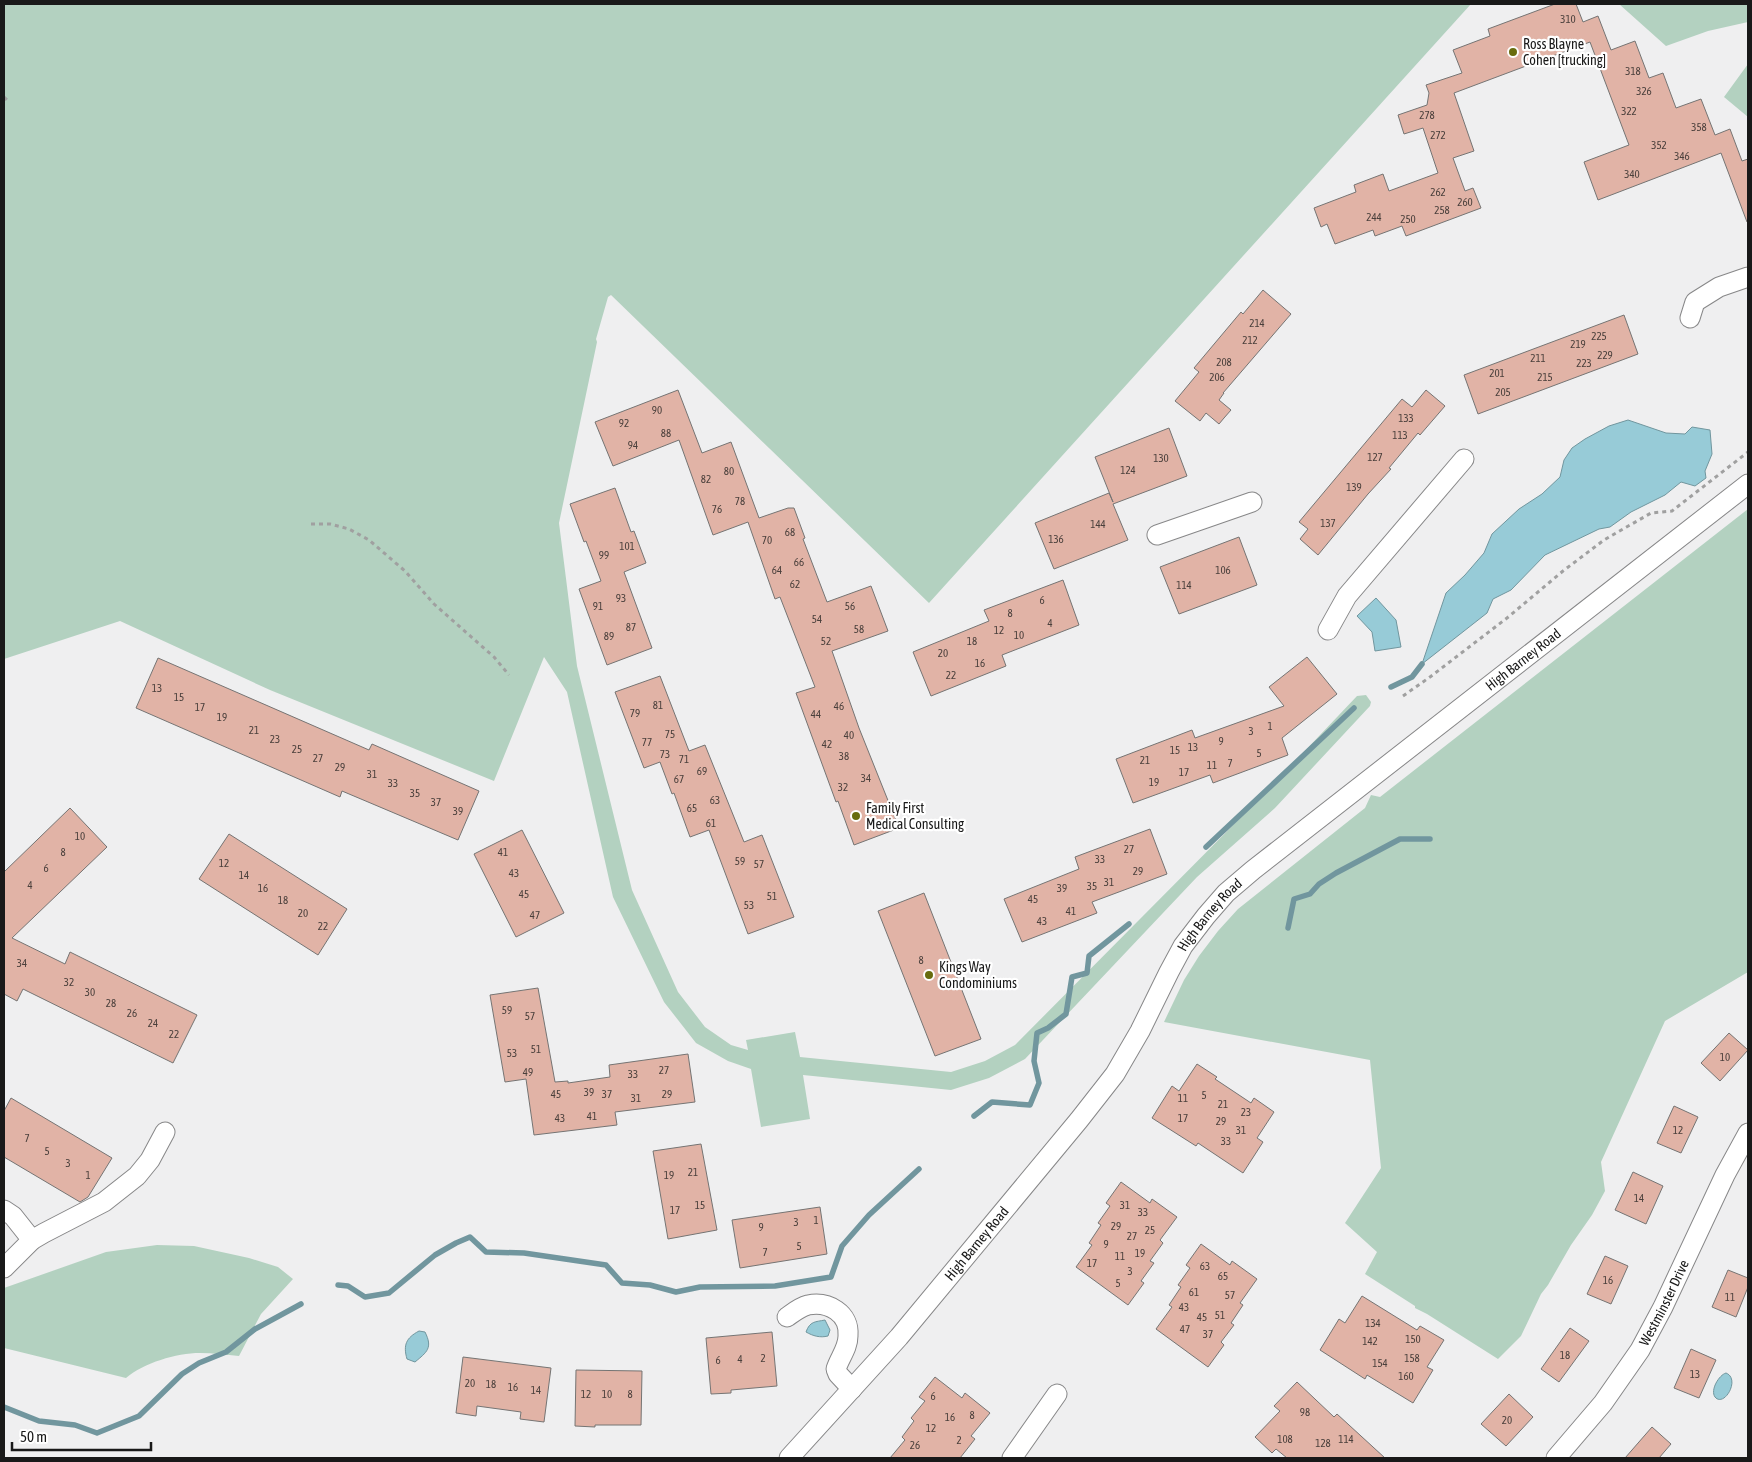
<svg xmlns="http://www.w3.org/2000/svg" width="1752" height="1462" font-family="'Asap Condensed',sans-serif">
	<rect width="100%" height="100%" fill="#efeff0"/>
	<path fill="#b3d1c0" d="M4 4H1471L929 603 611 295 608 297 596 339 597 342 559 523 577 666 632 890 678 992 705 1027 731 1045 748 1050 746 1040 795 1032 800 1057 951 1072 985 1061 1015 1045 1264 794 1357 696 1366 695 1371 702 1370 706 1275 808 1197 877 1025 1059 989 1078 951 1090 803 1075 810 1119 761 1127 751 1069 728 1061 696 1043 664 1002 613 897 567 692 544 657 494 781 270 690 120 621 4 659Z
		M1619 4H1748V22L1708 31 1666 46Z
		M1748 64V117L1724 97Z
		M1748 509V972L1665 1021 1601 1162 1605 1191 1592 1215 1571 1245 1548 1285 1541 1294 1521 1336 1498 1359 1427 1314 1415 1308V1306L1365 1274 1377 1252 1345 1223 1381 1168 1370 1060 1164 1022 1184 980 1199 956 1218 931 1238 909 1365 808 1371 795 1380 797Z
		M157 1245 194 1246 249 1258 278 1267 293 1279 261 1314 239 1356C226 1355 213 1353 200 1353 176 1353 144 1363 126 1378L4 1348V1288L106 1252Z"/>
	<path fill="#97cbd7" stroke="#71969e" d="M1628 420 1666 433 1685 434 1692 427 1710 430 1712 454 1705 471 1706 478 1695 486 1681 482 1665 495 1631 512 1610 527 1599 529 1545 555 1511 590 1493 599 1487 613 1422 664 1446 593 1465 575 1484 553 1492 534 1519 509 1542 494 1560 477 1564 460 1572 448 1585 439 1609 426Z
		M1376 598 1396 620 1401 647 1375 651 1372 632 1357 616Z
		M825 1320 830 1330 828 1336C820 1338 813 1336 806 1332 810 1321 815 1322 825 1320Z
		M419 1331 425 1332C433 1348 427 1352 415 1362L407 1359C403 1345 406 1338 419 1331Z
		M1726 1373C1741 1379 1724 1408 1715 1397 1710 1390 1719 1375 1726 1373Z"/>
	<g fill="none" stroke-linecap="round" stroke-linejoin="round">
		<path stroke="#71969e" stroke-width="5.5" d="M1391 687 1412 677 1422 664
			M1206 847 1354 708
			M1288 928 1294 899 1310 894 1319 884 1336 873 1400 839H1430
			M974 1116 992 1102 1030 1105 1039 1083 1034 1061 1037 1033 1048 1028 1066 1014 1072 977 1087 973 1089 956 1129 924
			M338 1285 348 1286 365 1297 389 1293 435 1255 456 1243 470 1237 486 1252 524 1253 606 1265 622 1283 650 1285 676 1292 700 1287 775 1286 831 1277 842 1246 869 1215 919 1169
			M4 1407 39 1421 75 1425 97 1433 139 1416 182 1374 199 1363 226 1352 255 1329 301 1304"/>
	</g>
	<path fill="#e1b3a6" stroke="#757473" d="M1555 4H1576L1583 22 1598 16 1611 50 1635 41 1649 78 1663 73 1676 108 1701 99 1715 135 1730 129 1742 161 1748 159V222H1747L1721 153 1598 200 1584 162 1629 145 1590 42 1454 93 1474 151 1453 158 1465 191 1473 188 1481 208 1406 236 1402 226 1375 236 1373 230 1335 244 1327 224 1321 227 1314 208 1356 192 1354 185 1383 174 1389 191 1438 173 1423 128 1404 134 1398 115 1427 105 1429 93 1426 85 1462 73 1453 50 1490 36 1488 29Z
		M1263 290 1291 314 1223 393H1224L1219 400 1231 410 1224 418 1219 424 1206 413 1200 421 1175 401 1199 372 1194 368 1241 312 1243 314Z
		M1624 315 1638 354 1478 414 1464 375Z
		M678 390 702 453 731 442 759 518 788 508H794L805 538 803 539 827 602 871 586 888 631 832 651 859 728 899 828 854 845 838 801 836 802 796 693 815 687 780 597 775 599 748 522 713 535 679 440 613 466 595 422Z
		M1426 390 1445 406 1420 435 1418 433 1389 468 1391 469 1368 494 1318 555 1300 539 1308 529 1299 522 1402 399 1412 407Z
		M1169 428 1187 476 1113 504 1128 540 1054 569 1035 523 1109 493 1113 502 1095 457Z
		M615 488 631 532 634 531 646 563 624 572 652 648 607 665 579 589 601 581 586 541 584 542 570 504Z
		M1239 537 1257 585 1179 614 1160 567Z
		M1063 580 1079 625 1002 655 1006 666 931 696 913 652 989 621 984 610Z
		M1307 657 1337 694 1282 738 1288 755 1213 783 1210 775 1133 803 1116 759 1192 730 1195 738 1284 706 1269 687Z
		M158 658 369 750 372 744 479 791 458 840 342 791 340 797 136 708Z
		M660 676 689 751 705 745 744 842 762 835 794 917 748 934 709 830 690 837 674 793 672 794 660 762 644 768 615 692Z
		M70 808 107 847 12 938 65 964 70 952 197 1015 173 1063 23 989 17 1001 4 994V872Z
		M1150 829 1167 874 1092 902 1097 913 1022 942 1004 899 1079 869 1075 857Z
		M522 830 564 913 516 937 474 854Z
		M229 834 347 909 318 955 199 879Z
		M924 893 981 1039 935 1056 878 911Z
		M538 988 555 1082 568 1081V1083L610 1077 609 1065 688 1054 695 1102 615 1112 617 1125 534 1135 526 1079 505 1082 490 995Z
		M1729 1033 1748 1050 1720 1081 1701 1063Z
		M1197 1064 1217 1077 1215 1079 1251 1103 1254 1098 1274 1112 1257 1138 1263 1142 1243 1173 1198 1143 1196 1146 1152 1118 1172 1086 1179 1091Z
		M11 1098 112 1158 88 1197 80 1202 4 1157V1111Z
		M1674 1106 1698 1117 1681 1153 1657 1143Z
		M701 1144 717 1230 668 1239 653 1151Z
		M1633 1172 1663 1186 1646 1224 1615 1210Z
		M1121 1182 1150 1203 1152 1199 1177 1217 1160 1240 1163 1243 1150 1261 1154 1263 1141 1281 1144 1283 1128 1305 1076 1267 1092 1245 1089 1243 1101 1225 1098 1223 1110 1206 1106 1203Z
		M820 1207 827 1254 740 1268 732 1220Z
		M1201 1244 1230 1265 1232 1261 1257 1279 1240 1303 1243 1305 1231 1323 1234 1325 1221 1342 1224 1345 1208 1367 1156 1329 1172 1307 1169 1305 1181 1287 1178 1285 1190 1268 1186 1265Z
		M1605 1256 1628 1266 1611 1304 1587 1294Z
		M1728 1270 1748 1278V1287L1736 1317 1712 1307Z
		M1362 1296 1417 1330 1420 1326 1444 1340 1427 1367 1433 1370 1413 1403 1367 1375 1365 1379 1320 1350 1339 1319 1345 1323Z
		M1570 1328 1589 1341 1559 1382 1541 1369Z
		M772 1332 777 1386 731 1390V1393L711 1394 706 1338Z
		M1691 1349 1716 1360 1699 1398 1674 1388Z
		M463 1357 551 1368 544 1422 520 1419 521 1412 477 1406 476 1416 456 1413Z
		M576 1370 642 1371 641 1425H595V1427L575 1426Z
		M935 1377 962 1398 965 1393 990 1413 971 1436 975 1439 960 1458H890L905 1440 902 1437 914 1421 911 1418 925 1401 919 1397Z
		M1297 1382 1334 1417 1337 1414 1385 1458H1287L1276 1449 1272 1453 1255 1437 1280 1411 1274 1406Z
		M1509 1394 1533 1417 1506 1446 1481 1424Z
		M1652 1427 1671 1444 1659 1458H1625Z"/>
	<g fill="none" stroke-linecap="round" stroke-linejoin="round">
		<g stroke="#878788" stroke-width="21">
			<g id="minor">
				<path d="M1690 318 1695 302 1719 287 1748 277"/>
				<path d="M1157 535 1252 502"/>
				<path d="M1328 630 1347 596 1464 459"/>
				<path d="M4 1210 13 1216 32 1240"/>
				<path d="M4 1268 32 1240 44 1233 104 1202 137 1176 150 1160 165 1132"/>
				<path d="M787 1317C794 1312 800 1307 808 1305 828 1301 850 1313 848 1336 848 1348 840 1357 836 1369L838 1374 852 1389"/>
				<path id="s1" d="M789 1458 899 1337 1079 1120 1115 1074 1140 1031 1169 972 1183 946 1206 916 1226 893 1253 870 1748 484"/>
				<path d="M1012 1458 1057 1394"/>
				<path id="s2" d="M1556 1458 1603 1403 1640 1350 1663 1307 1725 1175 1748 1133"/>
			</g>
		</g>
		<path stroke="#a0a0a0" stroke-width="3" stroke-dasharray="4 4" stroke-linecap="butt" d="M4 97 8 101
			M311 524H330L349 529 369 540 405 571 434 604 494 657 509 675
			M1403 696 1430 677 1507 618 1563 571 1604 540 1651 513 1672 511 1748 452"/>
		<use href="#minor" stroke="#fff" stroke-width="19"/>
	</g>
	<g fill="#686c0e" stroke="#fff" stroke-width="2">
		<circle cx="1513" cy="52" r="5"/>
		<circle cx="856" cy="816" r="5"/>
		<circle cx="929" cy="975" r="5"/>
	</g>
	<g text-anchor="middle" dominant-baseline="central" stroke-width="4.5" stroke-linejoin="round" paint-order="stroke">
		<g font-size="11" fill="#4b403c">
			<text x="1568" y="19">310</text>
			<text x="1633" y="71">318</text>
			<text x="1644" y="91">326</text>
			<text x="1629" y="111">322</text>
			<text x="1427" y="115">278</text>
			<text x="1699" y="127">358</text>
			<text x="1438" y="135">272</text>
			<text x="1659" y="145">352</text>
			<text x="1682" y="156">346</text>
			<text x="1632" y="174">340</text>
			<text x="1438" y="192">262</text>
			<text x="1465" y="202">260</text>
			<text x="1442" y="210">258</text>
			<text x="1374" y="217">244</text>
			<text x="1408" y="219">250</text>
			<text x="1257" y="323">214</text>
			<text x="1599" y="336">225</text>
			<text x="1250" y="340">212</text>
			<text x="1578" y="344">219</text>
			<text x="1605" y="355">229</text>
			<text x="1538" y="358">211</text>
			<text x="1224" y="362">208</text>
			<text x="1584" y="363">223</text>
			<text x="1497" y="373">201</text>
			<text x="1217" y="377">206</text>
			<text x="1545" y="377">215</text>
			<text x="1503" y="392">205</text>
			<text x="657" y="410">90</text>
			<text x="1406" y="418">133</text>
			<text x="624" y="423">92</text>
			<text x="666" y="433">88</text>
			<text x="1400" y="435">113</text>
			<text x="633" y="445">94</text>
			<text x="1375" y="457">127</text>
			<text x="1161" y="458">130</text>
			<text x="1128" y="470">124</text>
			<text x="729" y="471">80</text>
			<text x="706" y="479">82</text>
			<text x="1354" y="487">139</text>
			<text x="740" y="501">78</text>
			<text x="717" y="509">76</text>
			<text x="1328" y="523">137</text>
			<text x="1098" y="524">144</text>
			<text x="790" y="532">68</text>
			<text x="1056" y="539">136</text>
			<text x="767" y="540">70</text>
			<text x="627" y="546">101</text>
			<text x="604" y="555">99</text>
			<text x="799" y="562">66</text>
			<text x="777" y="570">64</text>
			<text x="1223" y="570">106</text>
			<text x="795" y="584">62</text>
			<text x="1184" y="585">114</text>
			<text x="621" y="598">93</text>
			<text x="1042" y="600">6</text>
			<text x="598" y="606">91</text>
			<text x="850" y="606">56</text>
			<text x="1010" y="613">8</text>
			<text x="817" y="619">54</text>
			<text x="1050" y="623">4</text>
			<text x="631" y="627">87</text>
			<text x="859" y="629">58</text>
			<text x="999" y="630">12</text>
			<text x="1019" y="635">10</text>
			<text x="609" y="636">89</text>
			<text x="826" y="641">52</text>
			<text x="972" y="641">18</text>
			<text x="943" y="653">20</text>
			<text x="980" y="663">16</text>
			<text x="951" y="675">22</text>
			<text x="157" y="688">13</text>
			<text x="179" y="697">15</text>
			<text x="658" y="705">81</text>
			<text x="839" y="706">46</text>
			<text x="200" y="707">17</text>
			<text x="635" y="713">79</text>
			<text x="816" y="714">44</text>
			<text x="222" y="717">19</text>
			<text x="1270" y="726">1</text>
			<text x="254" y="730">21</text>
			<text x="1251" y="731">3</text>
			<text x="670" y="734">75</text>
			<text x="849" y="735">40</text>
			<text x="275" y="739">23</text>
			<text x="1221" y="741">9</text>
			<text x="647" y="742">77</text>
			<text x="827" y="744">42</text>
			<text x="1193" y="747">13</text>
			<text x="297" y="749">25</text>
			<text x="1175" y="750">15</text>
			<text x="1259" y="753">5</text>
			<text x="665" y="754">73</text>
			<text x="844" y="756">38</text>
			<text x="318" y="758">27</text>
			<text x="684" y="759">71</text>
			<text x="1145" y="760">21</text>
			<text x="1230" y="763">7</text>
			<text x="1212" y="765">11</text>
			<text x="340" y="767">29</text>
			<text x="702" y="771">69</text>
			<text x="1184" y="772">17</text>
			<text x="372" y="774">31</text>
			<text x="866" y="778">34</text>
			<text x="679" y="779">67</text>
			<text x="1154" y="782">19</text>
			<text x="393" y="783">33</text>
			<text x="843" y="787">32</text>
			<text x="415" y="793">35</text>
			<text x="715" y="800">63</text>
			<text x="436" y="802">37</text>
			<text x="692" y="808">65</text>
			<text x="458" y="811">39</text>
			<text x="711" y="823">61</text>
			<text x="80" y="836">10</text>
			<text x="1129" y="849">27</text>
			<text x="63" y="852">8</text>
			<text x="503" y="852">41</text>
			<text x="1100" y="859">33</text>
			<text x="740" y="861">59</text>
			<text x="224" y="863">12</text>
			<text x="759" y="864">57</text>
			<text x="46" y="868">6</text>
			<text x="1138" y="871">29</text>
			<text x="514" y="873">43</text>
			<text x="244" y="875">14</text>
			<text x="1109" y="882">31</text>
			<text x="30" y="885">4</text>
			<text x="1092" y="886">35</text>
			<text x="263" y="888">16</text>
			<text x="1062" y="888">39</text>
			<text x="524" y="894">45</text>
			<text x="772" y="896">51</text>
			<text x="1033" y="899">45</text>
			<text x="283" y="900">18</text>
			<text x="749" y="905">53</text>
			<text x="1071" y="911">41</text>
			<text x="303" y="913">20</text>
			<text x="535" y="915">47</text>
			<text x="1042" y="921">43</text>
			<text x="323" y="926">22</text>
			<text x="921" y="960">8</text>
			<text x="22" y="963">34</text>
			<text x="69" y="982">32</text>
			<text x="90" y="992">30</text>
			<text x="111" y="1003">28</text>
			<text x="507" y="1010">59</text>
			<text x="132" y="1013">26</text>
			<text x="530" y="1016">57</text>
			<text x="153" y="1023">24</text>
			<text x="174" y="1034">22</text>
			<text x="536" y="1049">51</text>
			<text x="512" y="1053">53</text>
			<text x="1725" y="1057">10</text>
			<text x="664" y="1070">27</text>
			<text x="528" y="1072">49</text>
			<text x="633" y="1074">33</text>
			<text x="589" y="1092">39</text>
			<text x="556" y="1094">45</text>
			<text x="607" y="1094">37</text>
			<text x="667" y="1094">29</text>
			<text x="1204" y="1095">5</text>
			<text x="636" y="1098">31</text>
			<text x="1183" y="1098">11</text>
			<text x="1223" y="1104">21</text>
			<text x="1246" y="1112">23</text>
			<text x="592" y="1116">41</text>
			<text x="560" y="1118">43</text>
			<text x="1183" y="1118">17</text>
			<text x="1221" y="1121">29</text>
			<text x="1241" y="1130">31</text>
			<text x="1678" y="1130">12</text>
			<text x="27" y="1138">7</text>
			<text x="1226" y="1141">33</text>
			<text x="47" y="1151">5</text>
			<text x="68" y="1163">3</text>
			<text x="693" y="1172">21</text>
			<text x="88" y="1175">1</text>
			<text x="669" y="1175">19</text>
			<text x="1639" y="1198">14</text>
			<text x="700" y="1205">15</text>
			<text x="1125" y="1205">31</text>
			<text x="675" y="1210">17</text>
			<text x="1143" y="1212">33</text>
			<text x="816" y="1220">1</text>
			<text x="796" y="1222">3</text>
			<text x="1116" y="1226">29</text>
			<text x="761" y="1227">9</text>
			<text x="1150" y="1230">25</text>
			<text x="1132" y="1236">27</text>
			<text x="1106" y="1244">9</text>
			<text x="799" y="1246">5</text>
			<text x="765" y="1252">7</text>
			<text x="1140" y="1253">19</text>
			<text x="1120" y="1256">11</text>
			<text x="1092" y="1263">17</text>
			<text x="1205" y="1266">63</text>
			<text x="1130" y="1271">3</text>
			<text x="1223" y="1276">65</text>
			<text x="1608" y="1280">16</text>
			<text x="1118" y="1283">5</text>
			<text x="1194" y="1292">61</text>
			<text x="1230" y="1295">57</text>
			<text x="1730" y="1297">11</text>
			<text x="1184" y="1307">43</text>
			<text x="1220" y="1315">51</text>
			<text x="1202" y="1317">45</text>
			<text x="1373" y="1323">134</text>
			<text x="1185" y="1329">47</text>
			<text x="1208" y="1334">37</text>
			<text x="1413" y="1339">150</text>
			<text x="1370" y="1341">142</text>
			<text x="1565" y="1355">18</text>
			<text x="763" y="1358">2</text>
			<text x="1412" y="1358">158</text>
			<text x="740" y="1359">4</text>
			<text x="718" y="1360">6</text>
			<text x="1380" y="1363">154</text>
			<text x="1695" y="1374">13</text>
			<text x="1406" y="1376">160</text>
			<text x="470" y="1383">20</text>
			<text x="491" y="1384">18</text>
			<text x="513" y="1387">16</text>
			<text x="536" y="1390">14</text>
			<text x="586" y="1394">12</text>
			<text x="607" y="1394">10</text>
			<text x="630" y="1394">8</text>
			<text x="933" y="1396">6</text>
			<text x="1305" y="1412">98</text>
			<text x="972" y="1415">8</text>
			<text x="950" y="1417">16</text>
			<text x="1507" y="1420">20</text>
			<text x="931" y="1428">12</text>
			<text x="1285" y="1439">108</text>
			<text x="1346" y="1439">114</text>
			<text x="959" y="1440">2</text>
			<text x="1323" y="1443">128</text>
			<text x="915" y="1445">26</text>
		</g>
		<g font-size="14" fill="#191919" stroke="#fff" text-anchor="start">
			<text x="1523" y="44">Ross Blayne<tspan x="1523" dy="16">Cohen [trucking]</tspan></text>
			<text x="866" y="808">Family First<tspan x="866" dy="16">Medical Consulting</tspan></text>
			<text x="939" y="967">Kings Way<tspan x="939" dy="16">Condominiums</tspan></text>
		</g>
		<g font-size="14" fill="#191919" stroke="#fff">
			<text stroke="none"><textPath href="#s1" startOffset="1095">High Barney Road</textPath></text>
			<text stroke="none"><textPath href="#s1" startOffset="690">High Barney Road</textPath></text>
			<text stroke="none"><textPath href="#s1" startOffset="285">High Barney Road</textPath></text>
			<text stroke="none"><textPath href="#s2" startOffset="190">Westminster Drive</textPath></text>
		</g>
	</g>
	<rect width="1752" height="1462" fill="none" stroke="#191919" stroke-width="10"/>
	<path d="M12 1442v8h139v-8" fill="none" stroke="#191919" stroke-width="2.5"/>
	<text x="20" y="1442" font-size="15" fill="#191919" stroke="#ffffff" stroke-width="4" paint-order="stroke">50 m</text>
</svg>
